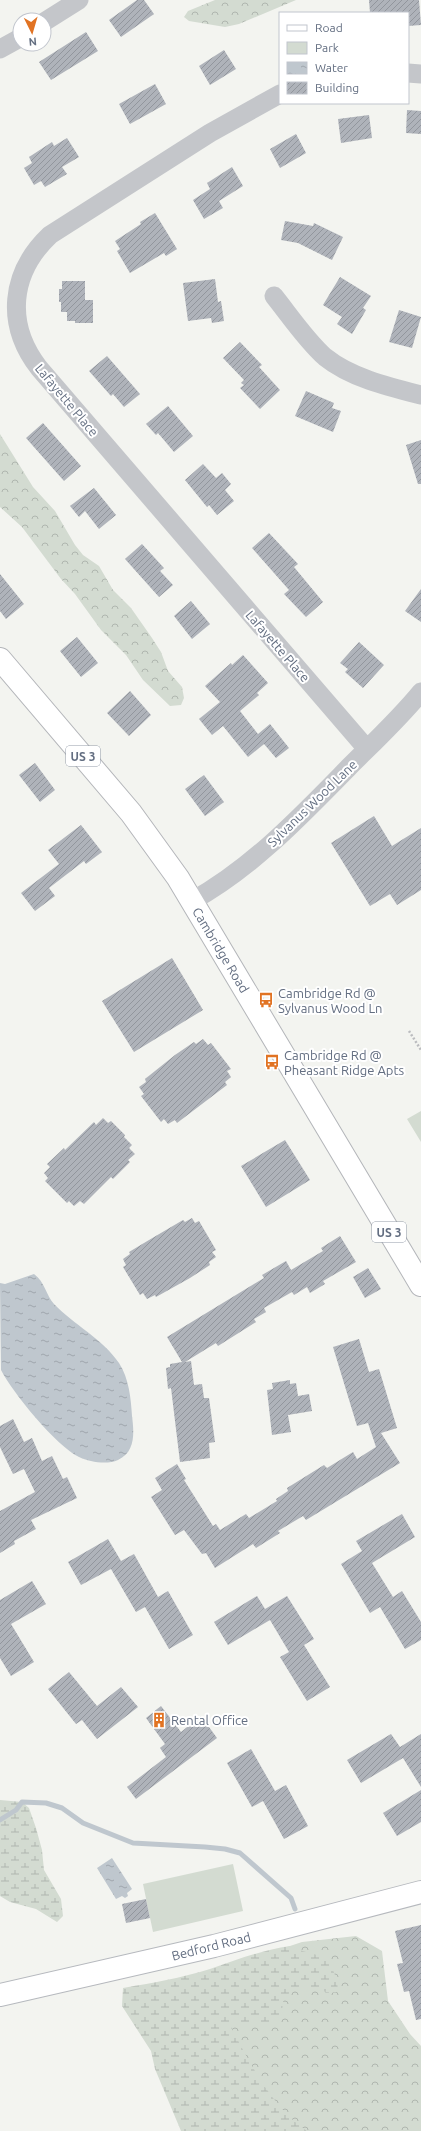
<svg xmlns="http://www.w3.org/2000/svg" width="421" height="2131" font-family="Ubuntu,sans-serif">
	<defs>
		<pattern id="forest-crowns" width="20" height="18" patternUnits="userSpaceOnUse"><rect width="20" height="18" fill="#d3dbd1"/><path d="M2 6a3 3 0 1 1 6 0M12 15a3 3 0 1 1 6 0" fill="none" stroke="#afb6af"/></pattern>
		<pattern id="wetland-marsh" width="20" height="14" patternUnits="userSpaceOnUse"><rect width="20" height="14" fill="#d3dbd1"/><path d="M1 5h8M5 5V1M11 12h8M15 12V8" fill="none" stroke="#afb6af"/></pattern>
		<pattern id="water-ripples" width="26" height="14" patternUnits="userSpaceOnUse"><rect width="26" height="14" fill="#bfc7ce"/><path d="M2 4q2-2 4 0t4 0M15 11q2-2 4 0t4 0" fill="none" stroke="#9fa6ad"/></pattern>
		<pattern id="building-hatch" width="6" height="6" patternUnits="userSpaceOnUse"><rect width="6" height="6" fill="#afb3ba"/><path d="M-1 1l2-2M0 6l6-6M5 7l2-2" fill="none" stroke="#92969d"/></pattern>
	</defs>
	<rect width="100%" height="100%" fill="#f3f4f0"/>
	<path fill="#d3dbd1" d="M421 1111V1142L407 1119Z
		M233 1864 243 1911 153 1932 143 1884Z"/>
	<path fill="url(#forest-crowns)" d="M215 0H296L239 24 225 27 189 21 184 17 188 11Z
		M0 434 33 487 55 511 75 545 83 555 99 566 113 590 131 608 152 638 161 652 168 671 182 687 184 698 181 705 170 706 143 680 126 655 101 630 75 594 61 579 22 527 0 507Z
		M356 1936 382 1951 388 2001 410 2034 421 2046V2131H264L183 1992 239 1963 302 1942Z"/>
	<path fill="url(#wetland-marsh)" d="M0 1800 22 1802 29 1808 36 1828 42 1850 44 1870 61 1899 63 1916 57 1922 36 1909 10 1902 0 1896Z
		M290 1946C299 1951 308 1952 317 1955 332 1960 338 1979 338 1992L326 1993 322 1989 300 1986 284 1997 281 2017 276 2023H233L231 2027C249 2062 273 2109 307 2131H181L155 2069 151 2051 122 2006 123 1988C152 1983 181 1978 210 1969 236 1960 262 1950 290 1946Z"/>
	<path fill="url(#water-ripples)" d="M34 1274C45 1282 46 1295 54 1304 74 1325 102 1338 119 1363 129 1378 131 1399 132 1416 134 1432 136 1452 118 1460 107 1465 90 1462 79 1457 56 1446 13 1393 1 1370L0 1283 5 1284Z
		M112 1858 132 1889 127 1893 128 1896 125 1898 122 1896 116 1899 97 1868Z"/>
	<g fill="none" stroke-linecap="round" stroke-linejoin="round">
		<path stroke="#bfc7ce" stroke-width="5" d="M0 1820 16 1810 22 1802 46 1803 62 1808 83 1823 133 1843 205 1847 225 1849 240 1853 291 1898 295 1909"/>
	</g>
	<path fill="url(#building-hatch)" d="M137 0H144L154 14 121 37 109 20Z
		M369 0H419L421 25 408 26V13H370Z
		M86 32 98 51 51 80 39 62Z
		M224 50 236 69 210 85 199 66Z
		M155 84 166 104 130 124 119 104Z
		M407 110 421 111V134L406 133Z
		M369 115 372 138 341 143 338 119Z
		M296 134 306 153 280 168 270 149Z
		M67 138 79 157 62 167 67 174 45 187 41 181 34 185 24 168 32 163 29 157 52 142 54 146Z
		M232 167 243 186 219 201 223 208 204 219 193 200 210 189 207 183Z
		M155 213 177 249 166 256 164 253 130 273 117 251 120 249 115 241 141 224 140 222Z
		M285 221 313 226 314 223 343 237 332 260 298 243 281 240Z
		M340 277 371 296 363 308 366 310 352 334 337 324 342 317 323 305Z
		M215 279 218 302 221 301 224 321 212 323 211 318 188 321 183 283Z
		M62 281H85V300H93V323H75V321H67V312H61V302H59V289H62Z
		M399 310 421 317 412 348 389 342Z
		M240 342 262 365 259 367 280 390 260 409 240 388 244 385 241 383 244 380 223 358Z
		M107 356 140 394 124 407 113 394 111 396 89 371Z
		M306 391 334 403 332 408 341 411 333 432 295 416Z
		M168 406 193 436 174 452 158 433 156 435 146 424Z
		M43 423 81 466 64 481 26 438Z
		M421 440V484H418L406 445Z
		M203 464 216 478 222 473 231 484 225 490 234 501 217 515 209 505 207 507 185 480Z
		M94 488 116 515 99 529 85 511 79 517 70 506Z
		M269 533 298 564 294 567 323 602 306 617 284 594 289 590 252 548Z
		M142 544 164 568 160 571 173 585 159 597 125 559Z
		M0 574 24 604 6 619 0 611Z
		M421 589V622L405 611Z
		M191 601 210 624 192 639 174 616Z
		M77 637 98 663 81 677 60 651Z
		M359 642 384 665 363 688 345 672 348 669 340 663Z
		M243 655 268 683 257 693 259 695 240 711 258 734 270 724 289 748 276 758 264 744 248 757 223 726 212 735 199 719 220 702 205 686 231 663 232 665Z
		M130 691 151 715 129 736 107 713Z
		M35 763 55 790 40 802 19 775Z
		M204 775 224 802 205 816 185 789Z
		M374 816 392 846 421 828V890L397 905 390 894 370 906 331 843Z
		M81 825 102 852 86 864 84 861 49 888 55 896 35 911 21 893 59 864 48 850Z
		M172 958 203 1010 134 1052 102 1001Z
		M203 1039 208 1045 211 1043 231 1069 227 1071 231 1077 225 1082 227 1085 177 1123 175 1120 168 1124 164 1119 161 1122 141 1096 144 1094 139 1087 146 1082 145 1079 175 1055 194 1042 196 1044Z
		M103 1118 108 1123 111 1121 125 1135 124 1137 132 1145 129 1148 135 1154 128 1160 130 1162 113 1179 111 1177 84 1204 80 1201 74 1206 69 1201 67 1203 45 1181 48 1178 44 1173 50 1167 47 1164 64 1148 65 1150 94 1122 96 1125Z
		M285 1140 310 1180 266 1207 241 1166Z
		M192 1218 195 1223 199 1221 216 1250 212 1252 216 1257 209 1262 210 1265 190 1278 156 1297 155 1295 147 1299 143 1293 140 1295 123 1267 126 1265 123 1259 130 1254 129 1252 149 1240 183 1220 185 1222Z
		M340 1236 356 1262 323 1281 325 1284 310 1293 307 1287 294 1295 292 1292 264 1308 266 1312 254 1319 256 1322 218 1346 216 1343 185 1362 191 1361 194 1385 202 1384 204 1398H209L215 1442 209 1443 210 1458 180 1462 171 1388 168 1389 166 1368 170 1367V1364L182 1362 167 1337 264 1278 262 1275 286 1261 291 1270 323 1251 321 1248Z
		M368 1268 381 1289 365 1298 353 1277Z
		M359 1339 369 1372 379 1369 397 1428 381 1433 400 1463 306 1520 303 1516 278 1531 280 1533 256 1548 253 1544 215 1568 206 1553 202 1554 184 1530 175 1535 151 1497 162 1490 155 1478 177 1464 186 1479 184 1480 213 1526 216 1524 220 1530 246 1514 249 1518 277 1501 276 1499 288 1491 287 1488 324 1465 327 1468 353 1452 357 1459 376 1447 368 1423 357 1426 333 1347Z
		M290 1380V1384L296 1383 298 1396 309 1394 312 1411 288 1415 291 1432 272 1435 267 1390 273 1389 272 1383Z
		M13 1419 24 1442 32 1438 42 1461 52 1456 63 1479 67 1477 77 1498 31 1520 36 1529 14 1541 15 1544 0 1553V1511L35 1492 24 1469 13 1474 0 1447V1426Z
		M402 1514 415 1537 372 1563 393 1597 402 1591 421 1622V1640L405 1649 380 1607 370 1613 341 1564 362 1551 356 1541Z
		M108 1539 121 1561 134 1554 158 1597 168 1591 193 1635 169 1649 145 1607 136 1612 111 1569 81 1585 68 1562Z
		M32 1581 46 1604 11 1624 34 1662 11 1676 0 1658V1600Z
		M257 1596 265 1609 287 1596 314 1639 304 1645 330 1687 307 1701 280 1657 289 1652 270 1620 228 1645 214 1622Z
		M69 1672 97 1706 121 1687 138 1707 97 1739 82 1720 76 1724 48 1689Z
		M161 1706 181 1732 201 1716 217 1738 136 1799 127 1787 166 1757 160 1748 165 1744 146 1718Z
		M391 1734 400 1747 421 1734V1787L403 1758 361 1783 347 1760Z
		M251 1749 275 1791 286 1785 308 1826 284 1839 263 1801 252 1807 227 1763Z
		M421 1790V1822L397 1836 383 1813Z
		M146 1899 150 1918 126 1923 122 1904Z
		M421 1925V2019L416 2020 409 1991 404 1992 397 1964 403 1963 395 1931Z"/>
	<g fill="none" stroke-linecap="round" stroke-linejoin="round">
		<g stroke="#b6b9be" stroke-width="24">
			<path id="secondary" d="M0 1995 214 1946 421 1892"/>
		</g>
		<g stroke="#b4b6ba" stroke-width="24">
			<path id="highway" d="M0 659 131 813 178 878 421 1285"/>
		</g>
		<path stroke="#bbbcbf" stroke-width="2.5" stroke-dasharray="2 2" stroke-linecap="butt" d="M409 1031 421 1050"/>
		<path stroke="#c4c6ca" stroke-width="19" d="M44 22 79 0
			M0 49 20 38
			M408 73 421 74
			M280 94 210 133 50 235C10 273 5 324 39 368L367 749
			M274 296C290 316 306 340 325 357 351 378 389 387 421 395
			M192 901C252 868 301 816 349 767 373 743 399 719 421 692"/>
		<use href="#secondary" stroke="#fff" stroke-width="22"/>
		<use href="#highway" stroke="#fff" stroke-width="22"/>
	</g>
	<defs>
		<g id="bus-bare" transform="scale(1.2)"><path d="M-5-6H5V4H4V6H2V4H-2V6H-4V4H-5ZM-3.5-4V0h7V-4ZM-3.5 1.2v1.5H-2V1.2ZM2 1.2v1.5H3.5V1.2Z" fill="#e17323" stroke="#fff" stroke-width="2.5" paint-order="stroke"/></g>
		<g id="building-bare" transform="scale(1.2)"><path d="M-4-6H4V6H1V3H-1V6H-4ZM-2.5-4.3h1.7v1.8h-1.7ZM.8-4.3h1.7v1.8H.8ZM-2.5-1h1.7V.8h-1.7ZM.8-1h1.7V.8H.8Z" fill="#e17323" stroke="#fff" stroke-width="2.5" paint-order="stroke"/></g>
	</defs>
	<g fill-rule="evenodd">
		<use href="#bus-bare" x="266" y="1000"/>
		<use href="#bus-bare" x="272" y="1062"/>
		<use href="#building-bare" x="159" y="1720"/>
	</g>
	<g text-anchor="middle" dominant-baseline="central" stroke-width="4" stroke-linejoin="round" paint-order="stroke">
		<g fill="#fff" stroke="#929aa7" stroke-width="1">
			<rect x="66" y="746" width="34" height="20" rx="3"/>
			<rect x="372" y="1222" width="34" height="20" rx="3"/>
		</g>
		<g font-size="12" font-weight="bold" fill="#636e81">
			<text x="83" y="756">US 3</text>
			<text x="389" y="1232">US 3</text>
		</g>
		<g font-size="13" fill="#636e81" stroke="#fff">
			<text transform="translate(67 400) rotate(50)">Lafayette Place</text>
			<text transform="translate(278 646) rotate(49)">Lafayette Place</text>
			<text transform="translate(312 803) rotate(-44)">Sylvanus Wood Lane</text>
			<text transform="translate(221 950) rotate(59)">Cambridge Road</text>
			<text transform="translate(211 1946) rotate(-14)">Bedford Road</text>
		</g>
		<g font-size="13" fill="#636e81" stroke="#fff" text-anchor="start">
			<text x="278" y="993">Cambridge Rd @<tspan x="278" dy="15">Sylvanus Wood Ln</tspan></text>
			<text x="284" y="1055">Cambridge Rd @<tspan x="284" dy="15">Pheasant Ridge Apts</tspan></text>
			<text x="171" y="1720">Rental Office</text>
		</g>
	</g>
	<rect x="279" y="12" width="130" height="92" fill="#ffffff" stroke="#c1c5cd"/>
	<rect x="287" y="25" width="20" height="6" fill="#ffffff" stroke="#c1c5cd"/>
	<text x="315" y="32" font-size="12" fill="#636e81">Road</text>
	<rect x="287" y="42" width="20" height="12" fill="#d3dbd1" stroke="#c1c5cd"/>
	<text x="315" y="52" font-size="12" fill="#636e81">Park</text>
	<rect x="287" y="62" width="20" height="12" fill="url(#water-ripples)" stroke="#c1c5cd"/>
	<text x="315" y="72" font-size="12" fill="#636e81">Water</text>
	<rect x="287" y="82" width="20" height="12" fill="url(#building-hatch)" stroke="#c1c5cd"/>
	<text x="315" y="92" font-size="12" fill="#636e81">Building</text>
	<g transform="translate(32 32) rotate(175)"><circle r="19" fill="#ffffff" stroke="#c1c5cd"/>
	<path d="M0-3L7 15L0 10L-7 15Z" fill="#e17323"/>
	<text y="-6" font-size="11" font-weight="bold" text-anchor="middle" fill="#636e81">N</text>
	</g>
</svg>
